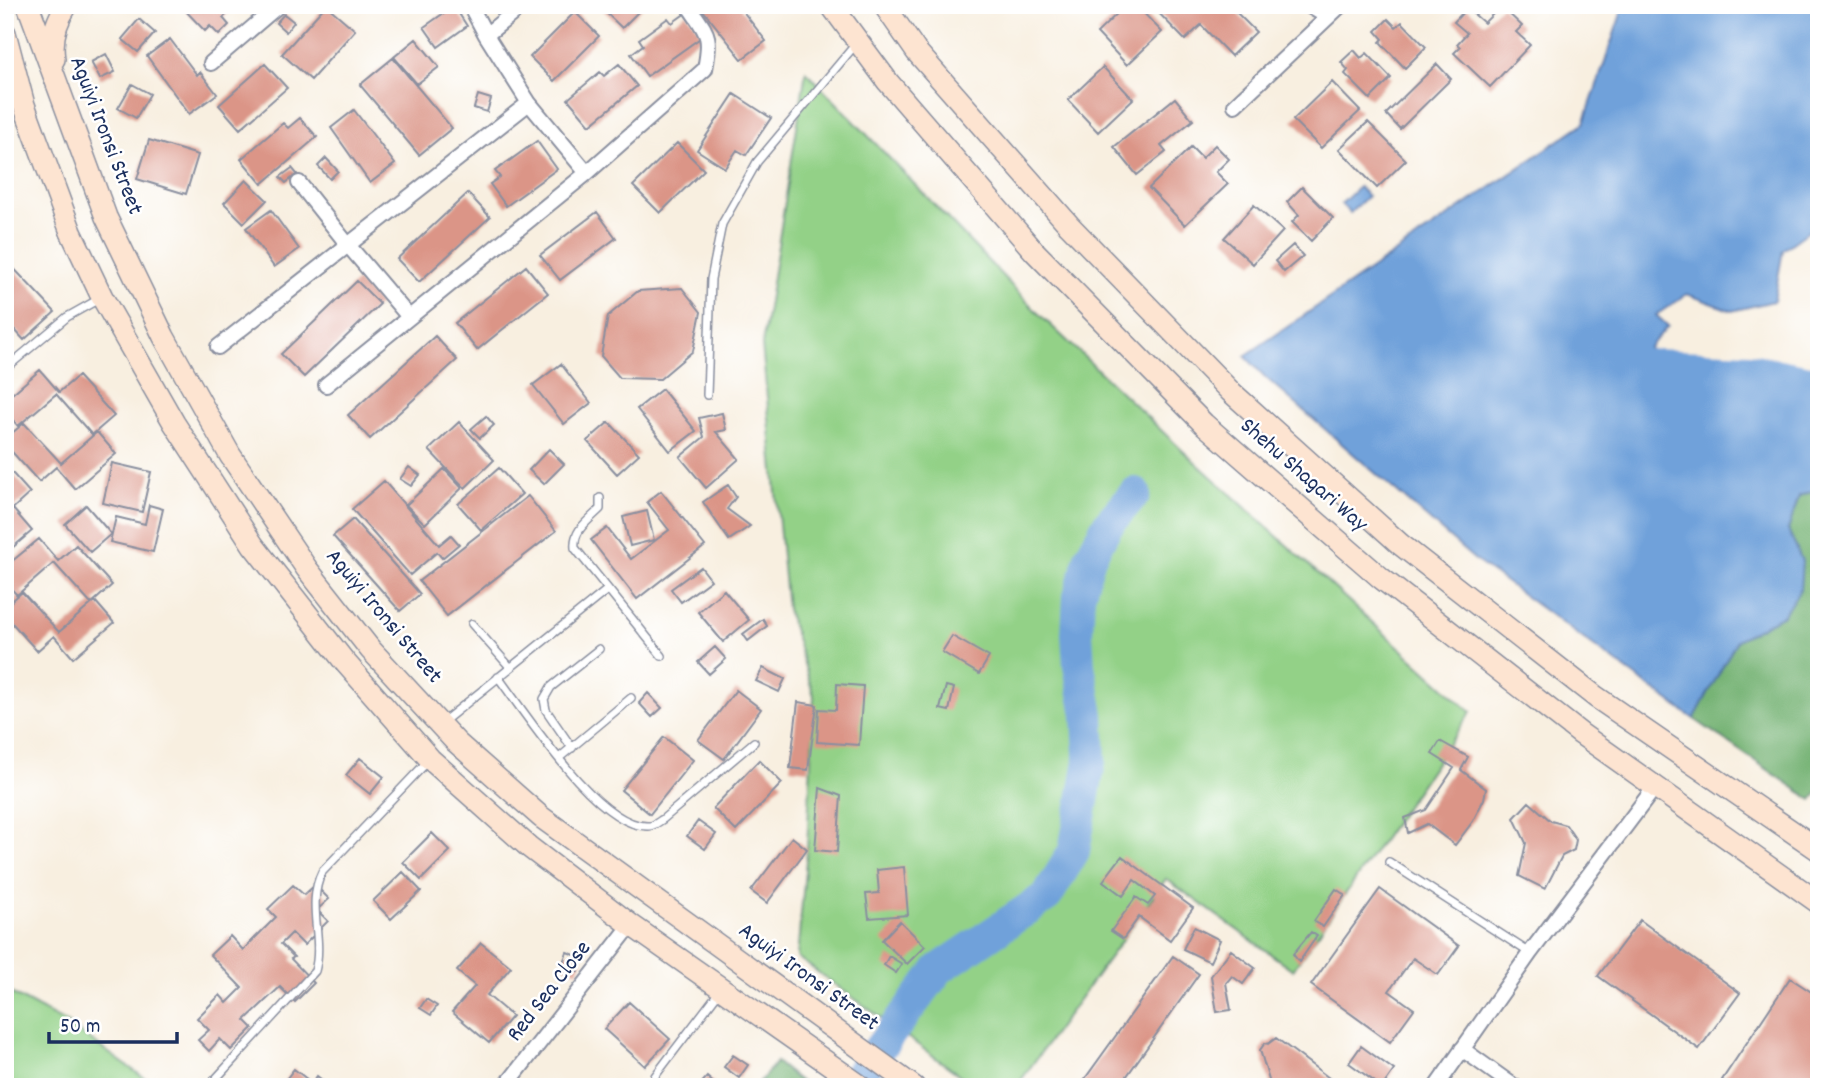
<svg xmlns="http://www.w3.org/2000/svg" width="1824" height="1092" font-family="Dekko,sans-serif">
	<rect width="100%" height="100%" fill="#fff"/>
	<filter id="ink" filterUnits="userSpaceOnUse"><feTurbulence type="fractalNoise" baseFrequency=".0143" numOctaves="2"/><feDisplacementMap in="SourceGraphic" scale="14" xChannelSelector="R" yChannelSelector="G"/><feConvolveMatrix kernelMatrix="1 2 1 2 8 2 1 2 1" color-interpolation-filters="sRGB"/></filter>
	<filter id="wash" filterUnits="userSpaceOnUse"><feTurbulence type="fractalNoise" baseFrequency=".00686" numOctaves="4" result="noise"/><feDisplacementMap in="SourceGraphic" scale="28" xChannelSelector="R" yChannelSelector="G"/><feGaussianBlur stdDeviation="1.57" result="paint"/><feColorMatrix in="noise" values="0 0 0 0 0 0 0 0 0 0 0 0 0 0 0 0 0 1.4 0 .05"/><feComposite in="paint" operator="in"/></filter>
	<g filter="url(#wash)">
		<rect width="100%" height="100%" fill="#f8efe0"/>
		<path fill="#93d187" stroke="#578072" stroke-width="2" d="M806 71 1038 313 1182 450 1471 712 1293 970 1166 879 1016 1087H976L797 957 807 849 814 696 787 609 762 345Z
			M5 990 65 1022 157 1087H5Z"/>
		<path fill="#76b374" stroke="#487169" stroke-width="2" d="M1819 489V791L1812 800 1694 719 1737 640 1783 615 1802 561 1788 530 1799 496Z
			M776 1062 807 1087H756Z"/>
		<path fill="#6fa1da" stroke="#45689c" stroke-width="2" d="M1624 5H1819V220L1817 225 1783 250 1774 301 1732 311 1687 294 1656 315 1668 326 1648 348 1668 373 1689 381 1708 359 1766 372 1800 385 1815 360 1819 362V489L1799 496 1788 530 1802 561 1800 590 1783 615 1737 640 1694 719 1475 560 1265 377 1245 356 1584 123Z
			M1359 187 1368 196 1350 213 1341 204Z"/>
		<g fill="none" stroke-linecap="round" stroke-linejoin="round">
			<path stroke="#6fa1da" stroke-width="32" d="M1619 369 1632 364 1749 369 1819 383
				M850 1087 939 969 1047 896 1074 851 1090 761 1088 715 1079 666 1077 634 1079 596 1090 557 1108 524 1135 493"/>
		</g>
		<g id="blocks">
			<path fill="#db9587" d="M184 5H236L223 18 229 25 219 35 210 26 205 31 182 7Z
				M326 5 355 30 311 80 282 54Z
				M598 5H645L622 28Z
				M699 5H738L766 41 742 59Z
				M1126 5H1136L1162 32 1127 65 1097 33Z
				M1151 5H1199L1201 7 1203 5H1229L1256 32 1231 56 1201 25 1185 40Z
				M454 6 467 26 438 47 424 27Z
				M1501 6 1522 26 1516 32 1530 45 1490 87 1454 53 1460 47 1457 44 1467 33 1454 22 1467 8 1484 23Z
				M575 12 599 36 554 81 530 57Z
				M686 13 703 36 647 76 631 54 643 45 639 39 668 18 672 23Z
				M284 14 294 22 286 32 276 23Z
				M139 19 155 33 138 52 122 39Z
				M1388 19 1396 27 1402 22 1426 47 1405 68 1380 42 1383 39 1376 31Z
				M170 39 197 75 200 72 217 94 189 114 147 56Z
				M416 39 439 67 417 84 394 57Z
				M1354 50 1361 58 1367 53 1391 78 1370 99 1345 74 1348 70 1341 62Z
				M106 54 115 72 100 79 91 62Z
				M393 58 452 128 419 155 360 85Z
				M265 64 287 88 240 129 219 105Z
				M619 64 637 86 590 125 568 99 600 72 604 76Z
				M1437 64 1451 79 1400 129 1386 114Z
				M1103 67 1133 99 1098 132 1068 100Z
				M1332 82 1360 111 1321 148 1293 120Z
				M132 84 150 94 136 118 118 108Z
				M734 94 771 118 746 155 737 150 725 168 697 150Z
				M478 95 491 99 487 112 474 108Z
				M1175 98 1193 120 1161 146 1166 152 1137 175 1114 147Z
				M354 110 395 164 370 183 331 128Z
				M300 118 317 137 262 184 241 159 283 123 288 128Z
				M1368 122 1406 160 1377 188 1339 149Z
				M149 140 198 155 186 194 137 179Z
				M537 141 557 169 506 206 490 184 500 177 495 171Z
				M677 143 704 170 660 213 633 186Z
				M1215 145 1229 159 1216 172 1228 184 1185 225 1149 188 1191 147 1202 158Z
				M326 158 338 171 330 179 318 166Z
				M292 168 297 174 286 183 280 177Z
				M246 180 267 200 244 223 224 203Z
				M1302 187 1333 218 1311 241 1292 222 1299 215 1287 202Z
				M468 193 490 217 419 282 397 259Z
				M1254 205 1283 231 1253 264 1224 238Z
				M271 210 299 249 274 267 246 228Z
				M597 212 616 238 560 280 540 255Z
				M1293 245 1303 256 1284 272 1275 261Z
				M5 259 55 312 24 340 5 319Z
				M526 266 548 293 477 350 455 323Z
				M357 281 380 304 304 377 281 354Z
				M682 288 701 312 693 351 660 379 620 378 601 356 608 316 638 291Z
				M435 336 457 360 370 439 348 415Z
				M561 364 591 403 564 424 533 385Z
				M40 370 59 392 78 376 114 416 92 435 56 394 18 426 5 411V400Z
				M662 389 696 431 670 451 637 409Z
				M722 413 726 430 716 432 739 459 706 488 680 457 704 437 699 418Z
				M486 416 494 425 480 438 471 429Z
				M459 422 494 460 465 488 429 450Z
				M609 422 639 454 617 474 587 441Z
				M24 423 61 463 97 432 116 454 75 489 56 467 39 482 5 444V439Z
				M549 449 564 464 544 484 529 470Z
				M112 463 151 472 142 512 103 503Z
				M5 465 30 493 9 512 5 508Z
				M409 467 420 475 411 486 400 479Z
				M499 468 522 494 481 530 458 504Z
				M444 469 462 488 425 524 406 505Z
				M384 481 439 545 451 535 459 544 442 558 437 552 410 575 352 509Z
				M728 485 736 497 727 509 750 526 729 540 703 502Z
				M661 491 705 546 637 599 591 540 607 528 631 559 669 530 647 502Z
				M528 496 556 531 447 616 419 581Z
				M86 505 111 534 90 552 65 524Z
				M149 505 163 509 153 552 110 542 116 517 145 524Z
				M13 509 32 531 5 554V516Z
				M647 511 654 540 630 546 623 517Z
				M353 519 420 594 400 611 333 536Z
				M39 539 58 561 76 545 112 585 91 604 54 563 17 595 5 582V567Z
				M701 567 711 580 681 602 671 589Z
				M724 590 749 620 723 642 698 612Z
				M22 592 59 632 95 601 114 623 73 658 54 636 37 651 5 615V607Z
				M763 619 767 626 748 641 743 634Z
				M952 636 989 657 979 674 942 652Z
				M715 647 726 659 709 674 698 662Z
				M763 668 785 679 779 692 756 681Z
				M837 684 863 686 859 745 817 742 819 709 836 710Z
				M946 686 954 688 949 711 940 709Z
				M736 690 761 709 724 759 698 740Z
				M648 693 662 708 652 717 639 703Z
				M798 702 817 705 808 770 790 768Z
				M664 737 693 760 650 814 621 790Z
				M1440 741 1468 757 1461 770 1486 789 1484 799 1473 821 1455 845 1427 824 1408 833 1405 818 1426 810 1454 768 1432 754Z
				M360 758 384 777 370 794 346 775Z
				M759 760 782 783 736 831 713 808Z
				M820 788 841 796 837 852 815 850Z
				M1529 802 1551 821 1566 825 1576 840 1574 850 1562 856 1545 889 1519 876 1526 843 1514 818Z
				M698 821 716 834 705 849 687 836Z
				M432 833 450 851 421 880 403 862Z
				M792 837 807 849 767 903 751 891Z
				M1122 856 1193 908 1170 940 1139 917 1123 939 1111 931 1136 897 1148 905 1155 896 1134 880 1123 896 1103 881Z
				M904 867 908 915 869 918 866 894 879 893 877 870Z
				M403 872 421 891 391 919 373 901Z
				M293 885 304 895 315 885 329 899 317 910 328 921 304 945 292 933 281 944 294 957 291 959 314 983 295 1002 280 987 245 1020 253 1028 231 1050 220 1039 209 1051 198 1040 209 1030 197 1018 220 995 227 1003 242 988 210 955 230 936 243 950 276 917 268 909Z
				M1336 889 1345 895 1323 927 1314 921Z
				M1380 889 1459 946 1438 975 1413 958 1389 991 1414 1009 1390 1042 1311 985Z
				M1640 920 1740 993 1699 1049 1598 976Z
				M900 921 925 946 907 964 882 940Z
				M1194 927 1220 940 1210 962 1183 949Z
				M1311 932 1317 936 1299 962 1293 954Z
				M481 943 511 967 487 995 512 1016 489 1043 452 1012 475 986 457 971Z
				M1231 950 1255 968 1243 984 1232 976 1226 983 1231 1010 1217 1012 1211 976Z
				M567 952 583 958 578 972 562 965Z
				M889 956 902 964 896 973 884 965Z
				M1173 956 1199 974 1119 1087H1079Z
				M1790 978 1819 997V1082L1816 1087H1733L1722 1080Z
				M426 999 437 1006 431 1015 420 1008Z
				M629 1002 670 1039 645 1066 604 1029Z
				M1276 1038 1341 1087H1271L1260 1050 1265 1043 1268 1044Z
				M1361 1046 1394 1070 1382 1087 1349 1063Z
				M733 1055 748 1065 739 1078 724 1067Z
				M294 1069 312 1083 317 1076 331 1087H280Z
				M707 1077 718 1087H698Z"/>
		</g>
	</g>
	<g filter="url(#ink)">
		<use href="#blocks" fill-opacity="0" stroke="#8a8f9f" stroke-width="2"/>
		<g fill="none" stroke-linecap="round" stroke-linejoin="round">
			<g stroke="#8a8f9f" stroke-width="10">
				<path id="lane" d="M5 369 67 317 99 299
					M707 395 711 279 722 224 757 162 855 45
					M600 498V509C588 521 573 530 575 548L662 656
					M472 624 510 667
					M498 677C526 714 599 829 649 826 654 826 658 822 663 819L754 742
					M443 722 607 590
					M572 748 546 710 544 699 551 687 599 649
					M559 758 631 698
					M1389 862 1530 953
					M655 1076 719 992
					M211 1084 315 971C324 938 306 904 322 872L427 762"/>
			</g>
			<g stroke="#8a8f9f" stroke-width="18">
				<path id="street" d="M470 5 486 35 529 103 587 173
					M1308 5 1328 17
					M486 35 523 5
					M211 63 279 5
					M1235 105 1341 5
					M299 183 348 245 409 317
					M218 347 529 103
					M326 385 587 173 705 69C712 33 707 34 688 5
					M1462 1049 1515 1087
					M505 1087 631 925
					M1436 1087 1530 953 1655 787"/>
			</g>
			<g stroke="#8a8f9f" stroke-width="24">
				<path id="secondary" d="M28 5 106 217 164 337 230 455 307 569 370 649 456 742 541 817 914 1087
					M831 5 888 82 1034 251 1204 424 1381 578 1581 734 1819 903
					M884 5 916 51 1069 225 1230 391 1400 544 1596 697 1819 850
					M5 33 24 105 71 232 102 297 174 423 253 545 344 661 430 759 529 847 631 925 862 1087
					M54 59C51 40 56 21 67 5"/>
			</g>
			<use href="#lane" stroke="#fff" stroke-width="7"/>
			<use href="#street" stroke="#fff" stroke-width="14"/>
			<use href="#secondary" stroke="#fde4d1" stroke-width="21"/>
		</g>
	</g>
	<g text-anchor="middle" dominant-baseline="central" stroke-width="5" stroke-linejoin="round" paint-order="stroke">
		<g font-size="23" fill="#1b2f5e" stroke="#fff">
			<text transform="translate(105 136) rotate(69)">Aguiyi Ironsi Street</text>
			<text transform="translate(1303 476) rotate(41)">Shehu Shagari Way</text>
			<text transform="translate(383 617) rotate(50)">Aguiyi Ironsi Street</text>
			<text transform="translate(808 978) rotate(36)">Aguiyi Ironsi Street</text>
			<text transform="translate(550 992) rotate(-52)">Red Sea Close</text>
		</g>
	</g>
	<rect width="1824" height="1092" fill="none" stroke="#fff" stroke-width="28"/>
	<path d="M49 1032v10h128v-10" fill="none" stroke="#1b2f5e" stroke-width="3.5"/>
	<text x="60" y="1032" font-size="21" fill="#1b2f5e" stroke="#ffffff" stroke-width="5" paint-order="stroke">50 m</text>
</svg>
